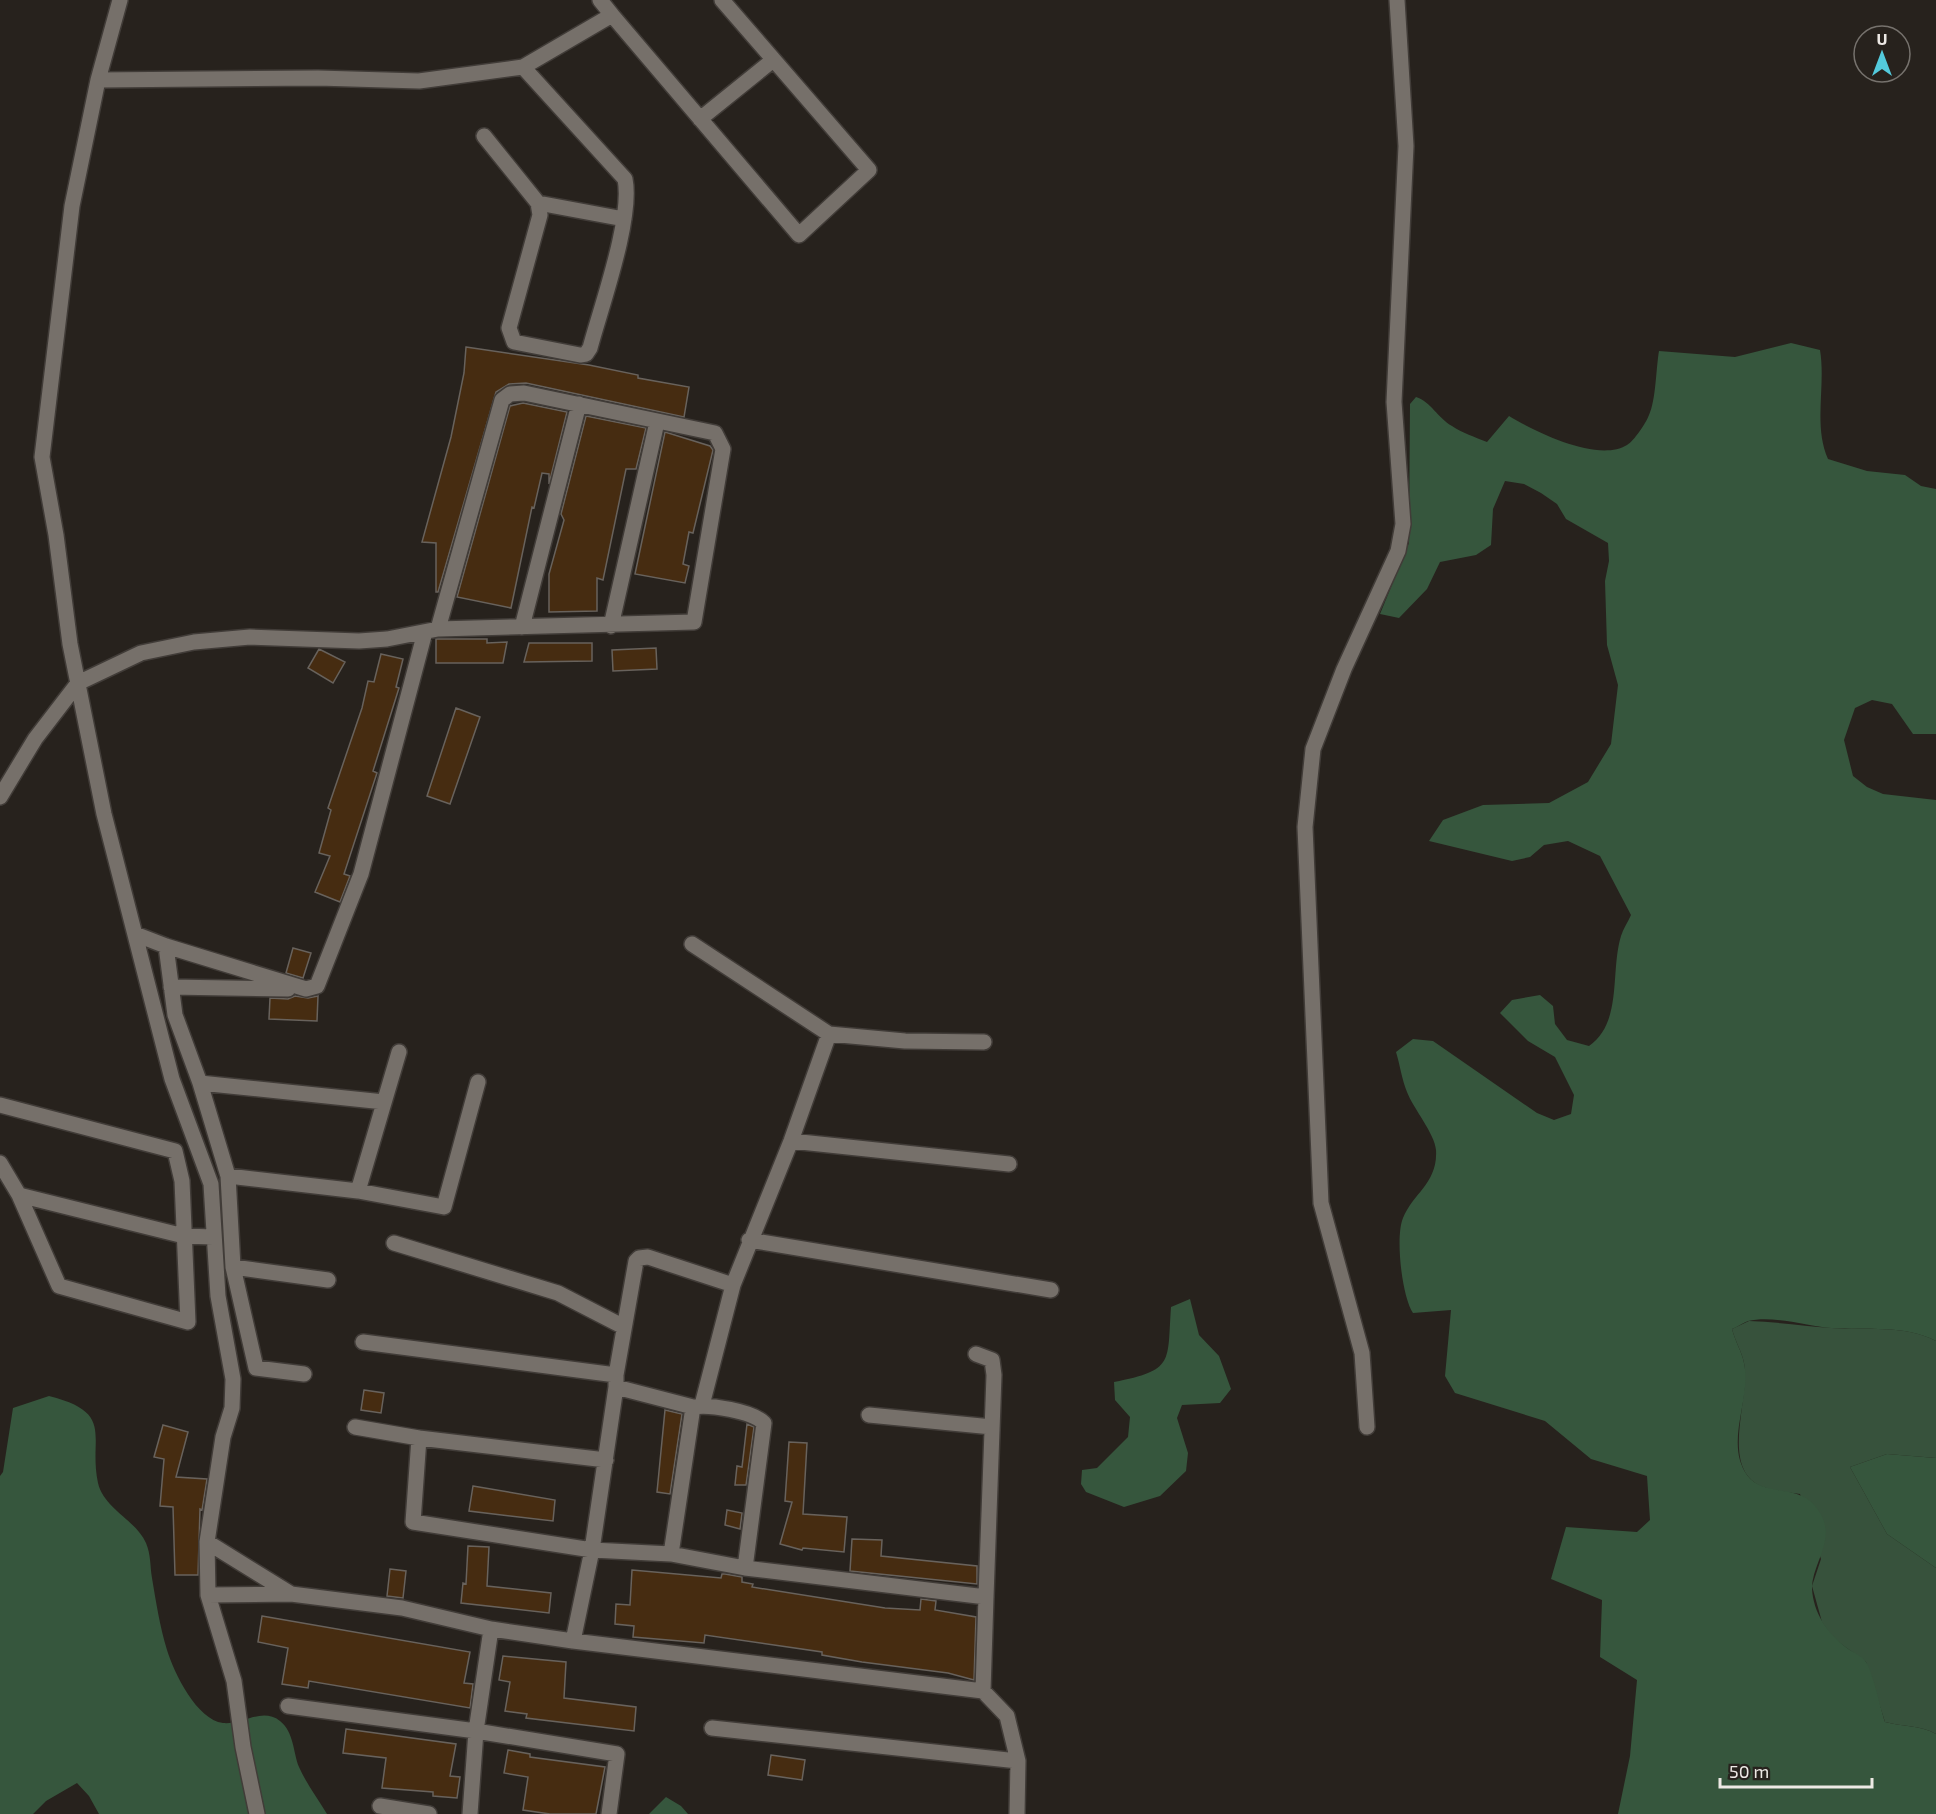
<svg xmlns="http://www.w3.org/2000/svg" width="1936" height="1814" font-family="'Exo 2',sans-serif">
	<rect width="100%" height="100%" fill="#27221d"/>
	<path fill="#37523c" d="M1749 1321C1777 1322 1804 1326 1832 1328 1867 1331 1904 1324 1936 1341V1458L1887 1454 1850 1467 1887 1534 1936 1568V1734C1920 1725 1903 1727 1885 1722L1866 1662 1833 1638 1822 1622 1812 1586 1821 1559 1800 1494C1788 1492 1774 1491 1763 1487 1718 1469 1751 1398 1744 1363 1742 1352 1735 1341 1732 1329Z"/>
	<path fill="#36563d" d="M1791 343 1820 350C1826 386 1813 425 1828 459L1867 471 1905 475 1921 486 1936 489V734H1913L1892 704 1872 700 1855 708 1844 740 1853 776 1867 787 1883 794 1936 800V1341C1903 1324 1867 1331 1831 1328 1807 1326 1773 1315 1748 1321 1743 1323 1737 1327 1732 1329 1735 1341 1742 1352 1744 1363 1752 1399 1724 1442 1747 1475 1763 1497 1798 1484 1815 1506 1841 1536 1812 1561 1812 1588 1813 1613 1828 1634 1847 1648 1852 1652 1862 1656 1866 1662 1872 1670 1881 1710 1885 1722 1903 1727 1920 1725 1936 1734V1814H1618L1630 1756 1637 1680 1600 1657 1602 1600 1551 1579 1566 1527 1637 1532 1650 1520 1647 1476 1591 1459 1545 1421 1455 1393 1445 1376 1451 1310 1413 1313C1402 1297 1395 1237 1403 1218 1413 1193 1438 1183 1436 1150 1435 1134 1413 1108 1407 1092 1402 1080 1400 1065 1396 1052L1413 1039 1433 1041 1537 1113 1554 1120 1571 1114 1574 1095 1555 1057 1528 1041 1500 1013 1512 1000 1540 995 1553 1006 1555 1024 1567 1040 1589 1046C1623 1022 1610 972 1621 936 1623 929 1628 922 1631 915L1600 856 1568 841 1544 845 1530 857 1512 861 1429 841 1443 820 1483 805 1549 803 1588 782 1611 744 1618 685 1607 645 1605 581 1609 561 1608 543 1566 519 1557 504 1541 493 1524 484 1505 481 1493 509 1491 545 1476 555 1440 562 1427 589 1399 618 1380 614 1409 543 1410 404 1416 397C1431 402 1438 418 1452 426 1462 433 1475 437 1487 442L1509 416C1535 432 1598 463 1627 445 1634 441 1646 423 1649 415 1656 400 1656 368 1659 351L1735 357Z
		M1190 1299 1199 1335 1219 1356 1231 1389 1220 1403 1182 1405 1177 1418 1188 1453 1186 1471 1160 1496 1124 1507 1086 1492 1081 1484 1082 1470 1097 1468 1128 1437 1130 1417 1115 1400 1114 1382C1175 1370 1167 1363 1171 1307Z
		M49 1396C116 1413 88 1436 98 1483 104 1509 136 1520 146 1543 151 1555 150 1566 152 1578 156 1602 160 1627 167 1650 174 1673 197 1720 223 1723 242 1725 262 1707 280 1721 294 1732 293 1752 299 1767 306 1783 318 1799 327 1814H99L89 1796 77 1783 46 1801 33 1814H0V1476L3 1472 13 1408Z
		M1887 1454 1936 1458V1568L1887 1534 1850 1467Z
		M666 1797 681 1806 688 1814H649Z"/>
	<path fill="#462c11" stroke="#68625c" stroke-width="1.5" d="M466 347 589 365 638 375V378L689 387 684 417 526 383 509 384 496 392 438 592H436V543L422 542 451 437 464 373Z
		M523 403 567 412 549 484V474L542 473 534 508 532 507 511 608 457 597 510 406Z
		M586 416 646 428 636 469H626L603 580 597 578V611L549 612V574L564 520 561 514Z
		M665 432 710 446 713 450 693 533 689 532 683 564 689 566 685 583 635 574Z
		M436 639H487V643L507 642 503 663H436Z
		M529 643H592V661L524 662Z
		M656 648 657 669 613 671 612 650Z
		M319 649 345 662 333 683 308 668Z
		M381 654 403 659 396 687 399 688 373 771 377 773 344 874 350 876 340 902 315 892 330 856 319 853 331 810 328 808 362 708 368 681 374 682Z
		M456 708 480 717 450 804 427 796Z
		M293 948 311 953 303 978 286 973Z
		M295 996 308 998 318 996 317 1021 269 1019 270 998 288 999Z
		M364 1390 384 1393 381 1413 361 1410Z
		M665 1410 682 1414 670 1494 657 1492Z
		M747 1424 754 1427 746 1485H735L737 1466 742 1467Z
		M163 1425 188 1432 176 1477 207 1479 202 1510 200 1509 198 1575H175L173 1507 160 1506 164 1459 154 1457Z
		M789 1442 807 1443 803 1514 847 1517 844 1552 803 1548 802 1550 780 1544 792 1502 785 1501Z
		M473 1486 555 1500 553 1521 469 1511Z
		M727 1510 742 1513 740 1529 725 1525Z
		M852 1539 882 1540 881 1556 977 1566V1584L850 1571Z
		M468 1546 489 1547 487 1586 551 1593 549 1613 461 1603 463 1583 466 1584Z
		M390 1569 406 1571 403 1598 387 1596Z
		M632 1570 721 1578 722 1574H725L742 1577V1582L753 1584 752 1587 885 1608 920 1610 921 1599 936 1601 935 1610 976 1617 974 1680 948 1673 862 1662 822 1655V1652L705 1635 704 1643 633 1637 634 1626 615 1624 616 1604 630 1605Z
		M262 1616 470 1652 464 1683 473 1684 470 1708 309 1681 308 1688 282 1684 288 1648 258 1642Z
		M503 1656 566 1662 564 1698 636 1707 634 1731 526 1718 527 1714 505 1711 510 1682 499 1680Z
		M346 1729 456 1744 450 1776 460 1777 457 1798 433 1796V1792L382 1788 386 1758 343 1753Z
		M508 1750 530 1754V1757L605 1767 596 1814H550L523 1810 528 1777 504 1773Z
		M771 1755 805 1760 802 1780 768 1775Z"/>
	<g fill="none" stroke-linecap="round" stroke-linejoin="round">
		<g stroke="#413c38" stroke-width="18">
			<path id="street" d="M120 0 98 80 72 206 42 457 56 535 70 644 104 814 172 1079 211 1184 218 1296 233 1379 232 1408 223 1437 207 1542 208 1595 234 1681 243 1747 257 1814
				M600 0 612 15
				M523 67 612 15 799 235 869 170 722 0
				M98 80 318 78 419 81 523 67 625 179C633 218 601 307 590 348L586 354 580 355 514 342 509 328 540 215 538 203 484 136
				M700 119 773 60
				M538 203 624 219
				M611 626 657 422
				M522 627 579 404
				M0 797 35 739 78 683 141 653 194 642 250 637 359 641 387 639 438 629 694 622 723 449 715 433 524 393 510 394 502 400 438 629
				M135 934 166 946 306 989 317 986 361 874 425 632
				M692 944 829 1034
				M166 946 175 1015 200 1083 228 1176 233 1267 256 1368 304 1374
				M171 987 288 989
				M200 1083 384 1102
				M0 1105 175 1151 182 1181 188 1322 59 1286 19 1195 0 1163
				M791 1141 1009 1164
				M228 1176 358 1191 399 1052
				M358 1191 444 1207 478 1082
				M19 1195 184 1236 213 1237
				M749 1240 1051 1290
				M394 1243 558 1293 624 1327
				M233 1267 328 1280
				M363 1342 616 1375
				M616 1387 693 1407C709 1404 752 1411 764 1423L745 1568
				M702 1405 733 1285 791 1141 829 1034 905 1041 984 1042
				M869 1415 992 1427
				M355 1427 419 1438
				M1367 1427 1362 1353 1321 1203 1305 827 1313 749 1344 669 1398 551 1403 524 1394 402 1406 146 1397 0
				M606 1460 419 1438 413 1522 592 1550 616 1387V1375L636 1261 639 1258 648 1257 733 1285
				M207 1542 291 1594
				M671 1554 693 1407
				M208 1595 291 1594 402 1608 491 1629 573 1641 983 1691 1007 1716 1018 1761 712 1728
				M573 1641 592 1550 671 1554 745 1568 986 1597 994 1375 992 1360 976 1354
				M983 1691 986 1597
				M288 1706 476 1731 617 1754 609 1814
				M380 1806 429 1814
				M470 1814 476 1731 491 1629
				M1017 1814 1018 1761"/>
		</g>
		<use href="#street" stroke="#76706a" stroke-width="15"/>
	</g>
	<g transform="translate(1882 54)"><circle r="28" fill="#27221d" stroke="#76726d" stroke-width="1.5"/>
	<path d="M0-4.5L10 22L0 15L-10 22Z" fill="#53cadc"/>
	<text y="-9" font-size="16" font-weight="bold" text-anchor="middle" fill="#ede9e5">U</text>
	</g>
	<path d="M1720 1778v9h152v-9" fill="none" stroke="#ede9e5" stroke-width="3"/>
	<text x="1729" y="1778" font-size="18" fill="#ede9e5" stroke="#27221d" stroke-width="4.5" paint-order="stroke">50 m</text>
</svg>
